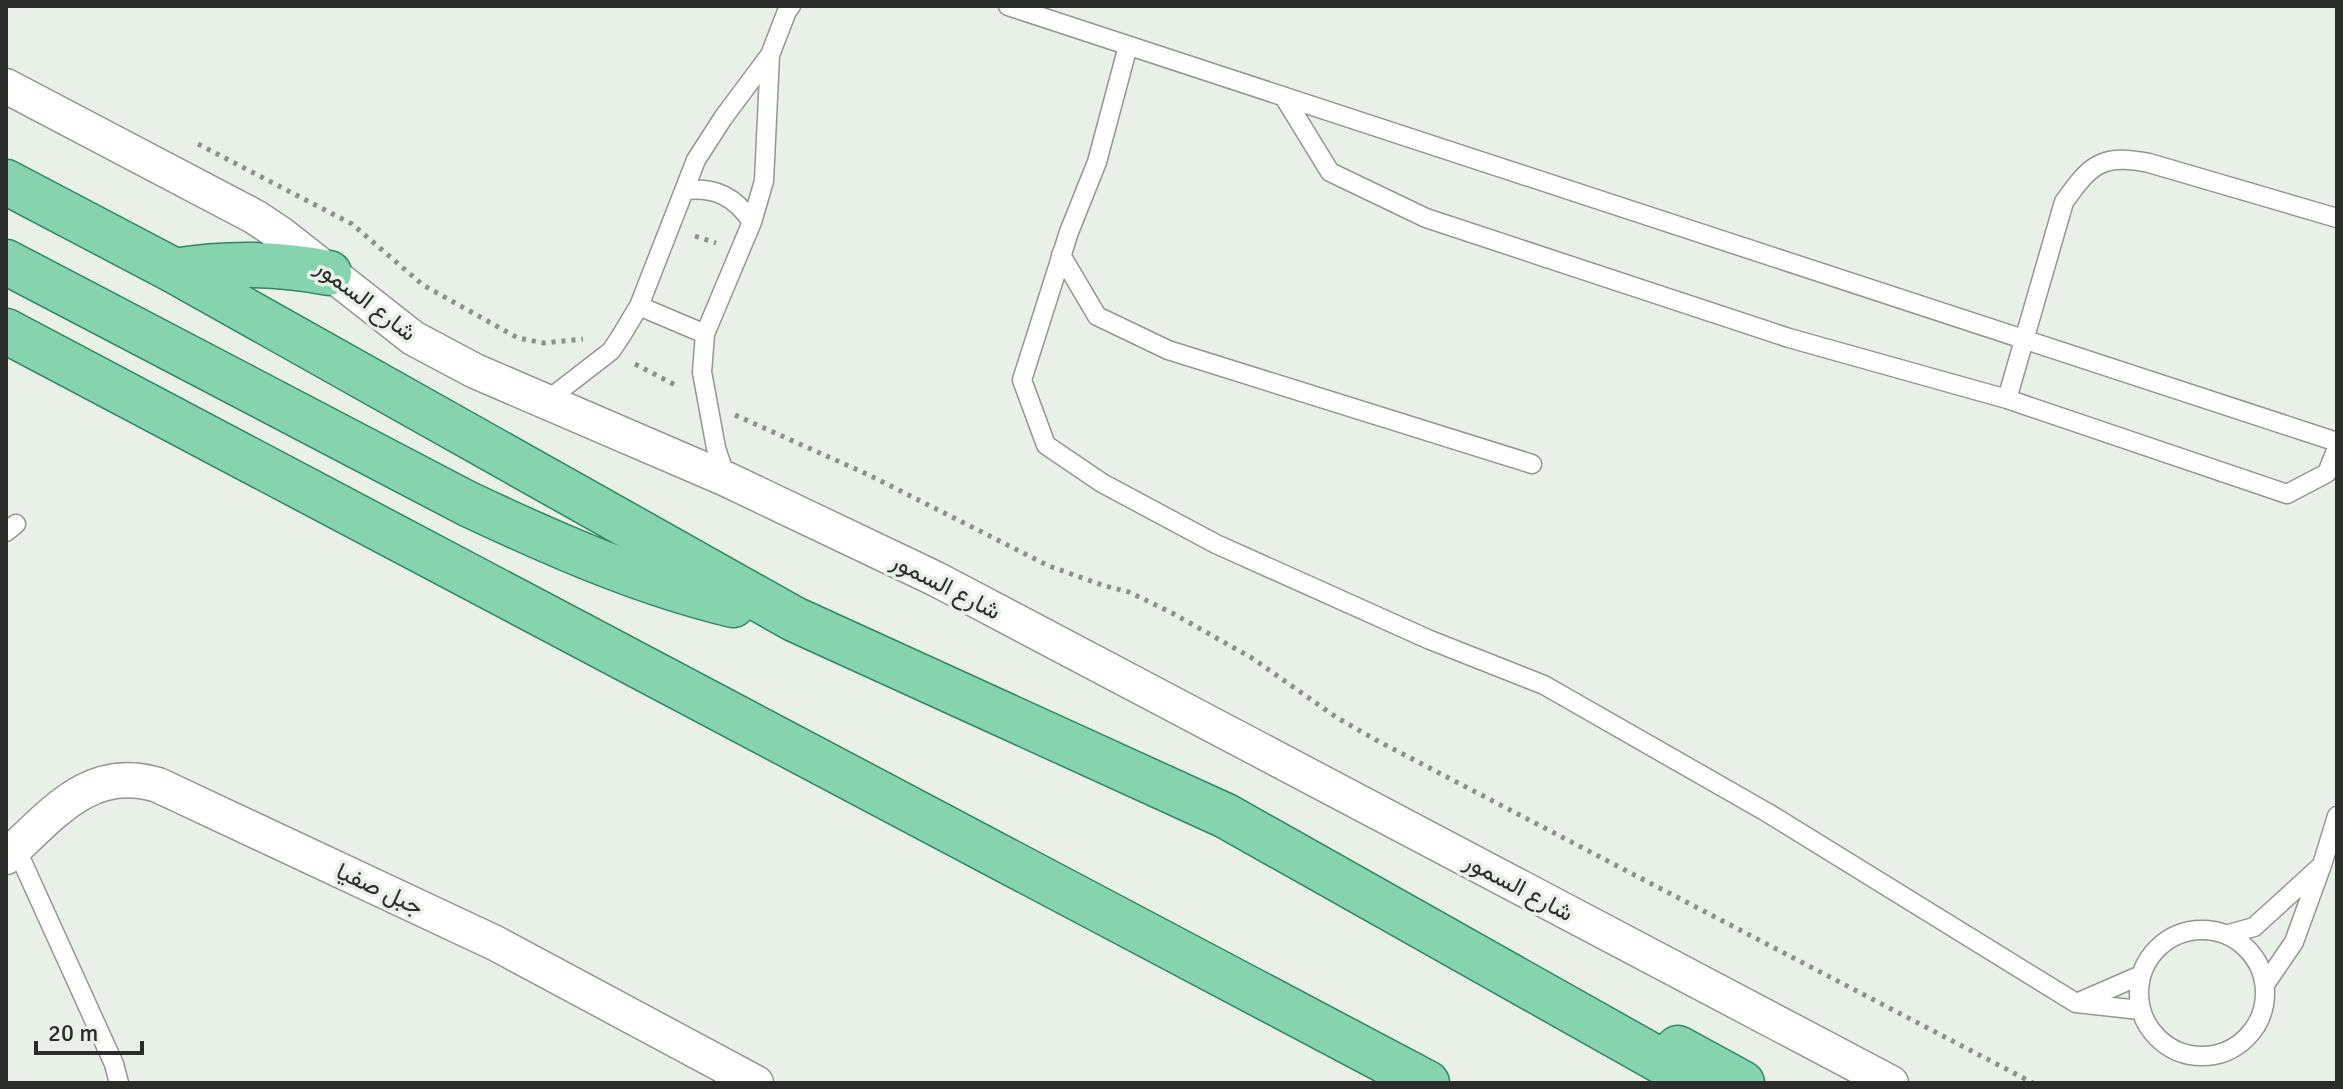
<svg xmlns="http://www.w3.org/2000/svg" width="2343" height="1089" font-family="Signika,Vazirmatn,sans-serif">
	<rect width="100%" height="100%" fill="#e9f0e7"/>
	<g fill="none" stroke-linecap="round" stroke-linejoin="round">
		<g stroke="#929890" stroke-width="21">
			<path id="lane" d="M1008 6 2337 442
				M1128 46 1097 162 1069 232 1022 380 1046 445 1102 483 1216 544 1430 640 1544 685 1768 813 2076 1003 2140 1010
				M1284 97 1330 172 1426 218 1789 338 2007 399 2287 494 2327 473 2337 448
				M686 190C716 187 735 197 752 222
				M1061 255 1097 316 1168 350 1532 464
				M639 306 705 334
				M2007 399 2064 202C2090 165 2102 153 2149 163L2337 218
				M545 402 611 351 621 336 639 306 696 160 723 118 770 55 787 11 791 6
				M726 478 716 448 702 372 705 334 752 222 764 181 770 55
				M6 532 16 524
				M16 848 114 1064 119 1083
				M2139 993a63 63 0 1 1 126 0a63 63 0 1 1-126 0Z
				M2229 934 2254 927 2320 867
				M2266 983 2294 942 2322 865 2337 816
				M2079 1002 2139 976"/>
		</g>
		<g stroke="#929890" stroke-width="37">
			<path id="street" d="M6 86 255 217 282 235 413 338 475 371 726 479 936 579 1891 1083
				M6 857C52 815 90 764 158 785L495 943 756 1083"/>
		</g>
		<g stroke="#30875e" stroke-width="47">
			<path id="primary" d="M6 182 175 271 794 619 1226 816 1700 1083
				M6 262 468 504C553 544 641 583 733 605
				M175 271C228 262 277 263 329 273
				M6 331 1427 1083
				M1678 1048 1742 1083"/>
		</g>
		<path stroke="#8c928b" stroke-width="5" stroke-dasharray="4 6" stroke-linecap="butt" d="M198 144 352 224 423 285 518 338 544 343 583 339
			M695 236 716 243
			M635 364 679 387
			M735 415 869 475 1049 566 1102 585 1129 592 1172 613 1252 658 1336 717 1376 740 2033 1083"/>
		<use href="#lane" stroke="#fff" stroke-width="18"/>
		<use href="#street" stroke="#fff" stroke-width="34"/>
		<use href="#primary" stroke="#85d4af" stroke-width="44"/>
	</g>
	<g text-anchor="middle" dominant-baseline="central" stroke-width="7" stroke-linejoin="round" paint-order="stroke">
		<g font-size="24" fill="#2a2d2a" stroke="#e9f0e7">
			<text transform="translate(366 300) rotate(37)">شارع السمور</text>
			<text transform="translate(946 586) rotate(27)">شارع السمور</text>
			<text transform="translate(1519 887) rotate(28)">شارع السمور</text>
			<text transform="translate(380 889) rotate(25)">جبل صفيا</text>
		</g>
	</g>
	<rect width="2343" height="1089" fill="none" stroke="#2a2d2a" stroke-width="16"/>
	<path d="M36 1041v12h106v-12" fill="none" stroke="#2a2d2a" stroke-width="4"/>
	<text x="48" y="1041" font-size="24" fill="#2a2d2a" stroke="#e9f0e7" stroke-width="6" paint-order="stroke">20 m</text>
</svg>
